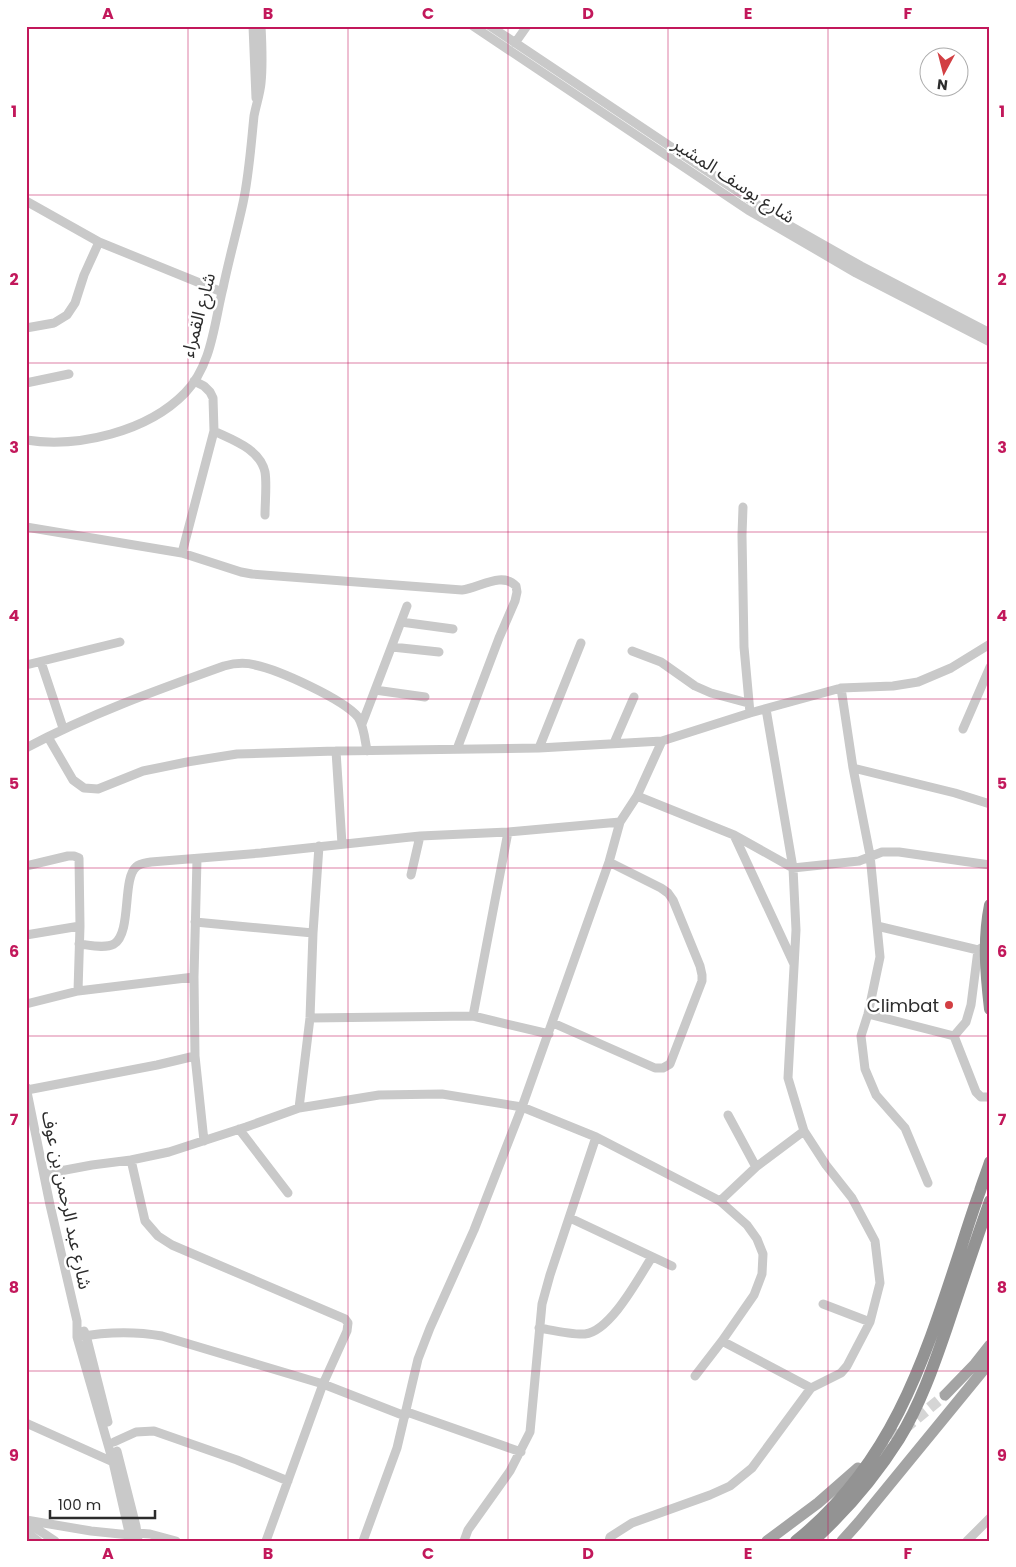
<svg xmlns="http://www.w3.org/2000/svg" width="1016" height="1567" font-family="Poppins,'Noto Sans Arabic',sans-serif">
	<rect width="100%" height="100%" fill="#fff"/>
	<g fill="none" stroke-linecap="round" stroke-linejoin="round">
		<path stroke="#d5d5d5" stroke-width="11" stroke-dasharray="11 5.5" stroke-linecap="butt" d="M879 1450 945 1395"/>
		<path stroke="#c9c9c9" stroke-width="9" d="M253 26 256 98
			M473 26 748 210 856 273 990 342
			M490 26 785 223 861 266 990 333
			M515 43 527 26
			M26 201 99 242 222 292
			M26 328 54 323 67 315 75 303 84 275 99 242
			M26 383 69 374
			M214 431C233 440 260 449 265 472 267 484 265 502 265 515
			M26 440C78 448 147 432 185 393 212 365 214 324 223 288 229 259 237 231 243 203 249 175 251 145 254 116 256 105 260 94 261 83 263 64 262 45 261 26
			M743 507 742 535 744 647 750 713
			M26 527 182 553 241 572 252 574 462 590C479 588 502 571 516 586L517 592 515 601 499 638 457 749
			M182 553 214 431 213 398 210 392 204 386 194 381
			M401 622 453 629
			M392 647 439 652
			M632 651 661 662 695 686 711 693 748 703
			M41 662 63 728
			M26 665 120 642
			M841 688 853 768 870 855 880 957 868 1014 861 1036 865 1069 876 1095 905 1128 928 1183
			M375 690 425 697
			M362 724 407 606
			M963 729 990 667
			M48 737 73 780 84 788 98 789 143 771 187 762 237 754 336 751 539 748 662 741 750 713 841 688 893 686 918 682 951 668 990 644
			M614 743 634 697
			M26 748C90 714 157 690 224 666 235 663 244 662 255 665 279 670 343 699 358 717 364 726 365 740 367 751
			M539 748 581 643
			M336 751 342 844
			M853 768 955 793 990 804
			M637 796 734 835 793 868 859 861 882 852H899L990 865
			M734 835 794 964
			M197 859 194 977 195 1056 204 1141
			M26 866 68 856H74L79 858 80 926
			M411 875 420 836
			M195 922 313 933
			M877 926 978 950 985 946
			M26 935 80 926 78 991
			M79 944C89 945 105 949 114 944 132 933 122 879 136 867 140 863 146 863 151 862L261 853 420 836 508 832 620 822
			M26 1004 78 991 194 977
			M868 1014 954 1036 976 1092 981 1097H990
			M473 1016 508 832
			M310 1018 473 1016 549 1034
			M553 1023 655 1068H663L670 1064 702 981V975L700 966 673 900 668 893 661 888 609 862
			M954 1036 966 1022 971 1005 978 950
			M26 1087 50 1205 77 1321V1337L113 1462 131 1541
			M27 1090 157 1065 195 1056
			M299 1108 310 1018 313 933 319 846
			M728 1115 756 1167
			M239 1129 288 1193
			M131 1160 145 1221 158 1236 172 1245 345 1319 348 1323 347 1331 323 1384 266 1541
			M44 1174 92 1165 131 1160 169 1152 246 1127 299 1108 379 1095 442 1094 522 1107 596 1137 720 1201 747 1225 757 1239 763 1254 762 1274 754 1295 722 1341 695 1376
			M720 1201 756 1167 804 1131
			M570 1218 672 1266
			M823 1304 870 1322
			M539 1328C551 1330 573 1335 585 1334 611 1331 639 1277 652 1257
			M84 1331 86 1335 108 1422
			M77 1337C105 1332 134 1331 162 1336L323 1384 405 1416
			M722 1341 811 1388
			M407 1412 521 1452
			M26 1423 113 1462H117
			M114 1442 136 1432 154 1431 237 1460 288 1481
			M117 1451 136 1526 138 1541
			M26 1520 91 1531 130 1535
			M28 1523 55 1541
			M26 1532 38 1541
			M137 1533 150 1534 176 1541
			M363 1541 397 1448 418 1359 430 1328 474 1230 522 1107 609 862 620 822 637 796 662 741
			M464 1541 468 1530 510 1471 530 1432 542 1304 550 1275 596 1137
			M609 1541 610 1537 632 1523 710 1495 730 1486 752 1468 811 1388 841 1373 847 1366 870 1322 880 1283 875 1241 852 1198 826 1165 804 1131 788 1078 796 930 793 868 766 709
			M967 1541 990 1518"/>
		<path stroke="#a4a4a4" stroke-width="11" d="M945 1395 975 1364 990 1345
			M767 1541 818 1503 858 1468
			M842 1541 859 1522 990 1362"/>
		<path stroke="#939393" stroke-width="12" d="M990 905C983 940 986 974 990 1009
			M796 1541C892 1464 924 1361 961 1248 967 1229 973 1210 980 1191 983 1181 987 1172 990 1162
			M813 1541C846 1511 875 1477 899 1439 920 1405 934 1365 947 1327 961 1285 975 1243 990 1201"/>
	</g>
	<path fill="none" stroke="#c2185b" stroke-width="1" stroke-opacity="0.55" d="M188 26V1541M348 26V1541M508 26V1541M668 26V1541M828 26V1541M26 195H990M26 363H990M26 532H990M26 699H990M26 868H990M26 1036H990M26 1203H990M26 1371H990"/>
	<circle fill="#d23f43" stroke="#fff" stroke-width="2" cx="949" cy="1005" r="5"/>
	<g text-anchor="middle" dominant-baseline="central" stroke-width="5" stroke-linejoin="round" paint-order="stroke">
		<g font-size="18" fill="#2c2c2c" stroke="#fff">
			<text transform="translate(734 180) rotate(33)">شارع يوسف المشير</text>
			<text transform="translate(198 315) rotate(-75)">شارع القمراء</text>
			<text transform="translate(67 1200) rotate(78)">شارع عبد الرحمن بن عوف</text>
		</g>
		<g font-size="18" fill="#2c2c2c" stroke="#fff" text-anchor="end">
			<text x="939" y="1005">Climbat</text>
		</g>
	</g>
	<rect width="1016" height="1567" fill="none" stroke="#ffffff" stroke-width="55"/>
	<g transform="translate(944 72) rotate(187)"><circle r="24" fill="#ffffff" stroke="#ababab"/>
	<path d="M0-4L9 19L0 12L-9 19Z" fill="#d23f43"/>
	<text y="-8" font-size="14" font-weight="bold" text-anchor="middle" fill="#2c2c2c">N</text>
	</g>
	<path d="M50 1510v8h105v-8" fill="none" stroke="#2c2c2c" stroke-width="2.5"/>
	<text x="58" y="1510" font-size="15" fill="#2c2c2c" stroke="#ffffff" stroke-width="4" paint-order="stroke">100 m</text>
	<rect x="28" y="28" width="960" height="1512" fill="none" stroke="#c2185b" stroke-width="2"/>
	<g font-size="16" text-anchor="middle" font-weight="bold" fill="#c2185b">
		<text x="108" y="19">A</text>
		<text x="268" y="19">B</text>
		<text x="428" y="19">C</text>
		<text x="588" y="19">D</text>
		<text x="748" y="19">E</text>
		<text x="908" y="19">F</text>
		<text x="14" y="117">1</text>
		<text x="1002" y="117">1</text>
		<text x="14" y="285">2</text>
		<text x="1002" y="285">2</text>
		<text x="14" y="453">3</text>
		<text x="1002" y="453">3</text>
		<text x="14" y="621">4</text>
		<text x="1002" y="621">4</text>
		<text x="14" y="789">5</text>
		<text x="1002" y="789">5</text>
		<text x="14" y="957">6</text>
		<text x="1002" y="957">6</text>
		<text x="14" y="1125">7</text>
		<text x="1002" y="1125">7</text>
		<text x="14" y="1293">8</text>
		<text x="1002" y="1293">8</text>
		<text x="14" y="1461">9</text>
		<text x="1002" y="1461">9</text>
		<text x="108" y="1559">A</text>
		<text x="268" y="1559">B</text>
		<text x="428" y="1559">C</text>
		<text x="588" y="1559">D</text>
		<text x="748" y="1559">E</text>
		<text x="908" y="1559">F</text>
	</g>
</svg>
